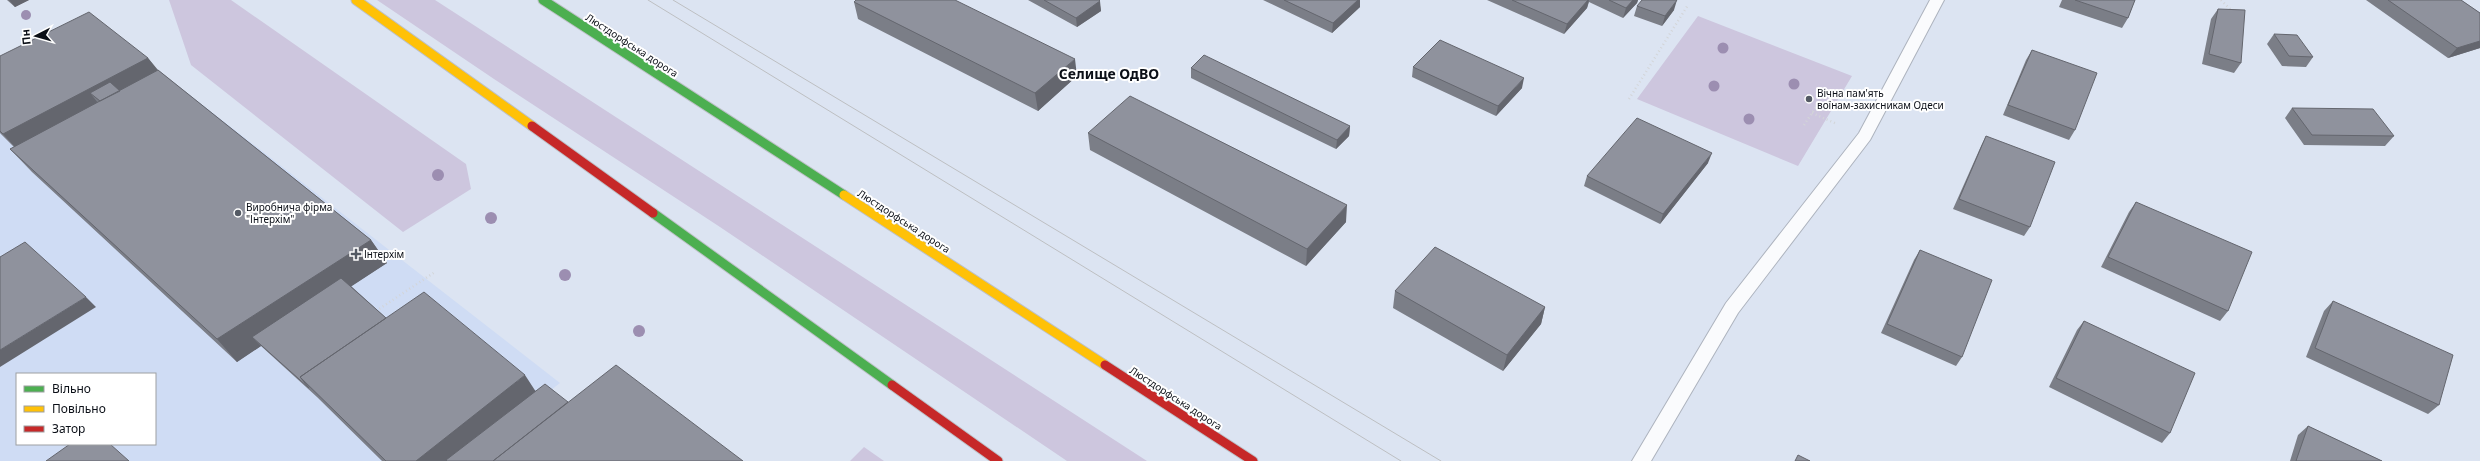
<svg xmlns="http://www.w3.org/2000/svg" width="2480" height="461" font-family="'Noto Sans',sans-serif">
<rect width="100%" height="100%" fill="#dce4f2"/>
<!-- built -->
<path fill="#cfdcf4" fill-rule="evenodd" d="M91,18L560,383L461,461H0V64ZM17,374H155V444H17Z"/>
<!-- green -->
<path fill="#cdc6de" d="M169,0H231L466,164L471,189L403,232L191,65Z
M377,0H435L1147,461H1067L720,227L494,79Z
M1698,16L1852,76L1798,166L1637,99Z
M864,447L884,461H850Z"/>
<g fill="none" stroke-linecap="round" stroke-linejoin="round">
<defs>
<path id="lane" d="M1930,0H1944L1870,140L1738,313L1651,461H1632L1726,303L1859,133Z"/>
<path id="fast" d="M543,0L844,195
M653,213L892,385"/>
<path id="slow" d="M356,0L532,126
M844,195L1105,365"/>
<path id="jam" d="M532,126L653,213
M1105,365L1253,461
M892,385L998,461"/>
</defs>
<!-- lane casing -->
<use href="#lane" stroke="#adb3be" stroke-width="2"/>
<!-- fast casing -->
<use href="#fast" stroke="#bdc1c7" stroke-width="11"/>
<!-- slow casing -->
<use href="#slow" stroke="#bdc1c7" stroke-width="11"/>
<!-- jam casing -->
<use href="#jam" stroke="#bdc1c7" stroke-width="11"/>
<!-- path -->
<path stroke="#d3d5d8" stroke-width="2.5" stroke-dasharray="1 3" stroke-linecap="butt" d="M2221,0L2231,10
M1629,99L1688,5
M1812,113L1837,124
M1804,125L1820,101
M376,311L435,272"/>
<!-- lane -->
<use href="#lane" fill="#fafbfd" fill-rule="evenodd"/>
<!-- fast -->
<use href="#fast" stroke="#4caf50" stroke-width="9"/>
<!-- slow -->
<use href="#slow" stroke="#ffc107" stroke-width="9"/>
<!-- jam -->
<use href="#jam" stroke="#c62828" stroke-width="9"/>
<!-- tram -->
<path stroke="#bdbfc2" stroke-width="1" d="M648,0L1401,461
M673,0L1441,461"/>
</g>
<!-- trees -->
<g fill="#9c8eb1">
<circle cx="26" cy="15" r="5"/>
<circle cx="1723" cy="48" r="5.5"/>
<circle cx="1794" cy="84" r="5.5"/>
<circle cx="1714" cy="86" r="5.5"/>
<circle cx="1749" cy="119" r="5.5"/>
<circle cx="438" cy="175" r="6"/>
<circle cx="491" cy="218" r="6"/>
<circle cx="565" cy="275" r="6"/>
<circle cx="639" cy="331" r="6"/>
</g>
<!-- wall -->
<path fill="#7b7e87" d="M7,0H29L15,7Z
M1028,0H1099L1101,11L1077,27Z
M1263,0H1360V7L1332,33Z
M1487,0H1638L1637,3L1623,18L1589,2L1587,8L1564,34Z
M2062,0H2135L2128,18L2122,28L2059,7Z
M2366,0H2461L2480,13V48L2448,58Z
M854,2L1077,76L1038,111L858,19Z
M1637,6L1674,10L1662,26L1634,16Z
M2218,9L2241,63L2234,73L2202,64L2211,19Z
M2274,34L2313,57L2306,67L2282,66L2267,44Z
M2032,50L2075,130L2069,140L2003,115L2026,60Z
M0,56L148,58L158,70L371,240L387,263L351,286L386,318L536,391L743,461H382L317,397L261,346L237,362L32,172L10,149L14,147L0,133Z
M1413,67L1522,88L1496,116L1412,77Z
M1191,68L1350,126L1349,136L1336,149L1191,78Z
M2292,108L2394,136L2385,146L2304,145L2285,118Z
M1088,133L1346,222L1306,266L1090,150Z
M1986,136L2030,227L2024,236L1953,209L1981,146Z
M1708,163L1660,224L1584,186L1587,176Z
M2136,202L2228,311L2220,321L2101,267L2129,212Z
M1920,250L1962,357L1956,366L1881,333L1914,260Z
M1395,291L1545,307L1541,324L1503,371L1393,308Z
M2333,301L2439,405L2428,414L2306,357L2324,311Z
M2084,321L2170,433L2162,443L2049,387L2077,330Z
M2308,426L2382,461H2290L2298,435Z"/>
<!-- shaded-wall -->
<path fill="#64666e" d="M9,0H29L15,7Z
M1358,0H1360V7L1332,33L1333,23Z
M1588,0H1589L1587,8L1564,34L1567,24Z
M1633,0H1638L1637,3L1623,18L1626,8Z
M1677,0L1674,10L1662,26L1665,16Z
M1100,1L1101,11L1077,27L1076,18Z
M2480,41V48L2448,58L2457,48Z
M148,58L167,82L102,103L90,93L107,114L25,158L3,134Z
M1075,59L1077,76L1038,111L1035,93Z
M1524,78L1522,88L1496,116L1498,106Z
M1350,126L1349,136L1336,149L1337,140Z
M1712,153L1708,163L1660,224L1663,214Z
M1347,205L1346,222L1306,266L1307,249Z
M371,240L387,263L262,345L252,337L261,346L237,362L217,339Z
M86,297L96,307L0,367V350Z
M1545,307L1541,324L1503,371L1507,355Z
M525,375L538,395L447,461H416Z"/>
<!-- building -->
<path fill="#8f929d" stroke="#64666e" d="M856,0H955L1075,59L1035,93L854,2Z
M1044,0H1099L1100,1L1076,18Z
M1284,0H1358L1333,23Z
M1512,0H1588L1567,24Z
M1609,0H1633L1626,8Z
M1642,0H1677L1665,16L1637,6Z
M2075,0H2135L2128,18Z
M2388,0H2461L2480,13V41L2457,48Z
M2218,9L2245,10L2241,63L2209,54Z
M89,12L148,58L3,134L0,131V56Z
M2274,34L2297,35L2313,57L2289,56Z
M1440,40L1524,78L1498,106L1413,67Z
M2032,50L2097,73L2075,130L2008,105Z
M1204,55L1350,126L1337,140L1191,68Z
M158,70L371,240L217,339L10,149Z
M110,82L120,91L100,101L90,93Z
M1130,96L1347,205L1307,249L1088,133Z
M2292,108L2373,109L2394,136L2312,135Z
M1637,118L1712,153L1663,214L1587,176Z
M1986,136L2055,162L2030,227L1959,199Z
M2136,202L2252,252L2228,311L2108,257Z
M25,242L86,297L0,350V257Z
M1435,247L1545,307L1507,355L1395,291Z
M1920,250L1992,280L1962,357L1887,324Z
M341,278L386,318L300,377L309,388L252,337Z
M424,292L525,375L416,461H386L300,377Z
M2333,301L2453,355L2439,405L2315,348Z
M2084,321L2195,373L2170,433L2056,378Z
M616,365L743,461H493Z
M545,384L568,402L493,461H447L446,460Z
M2308,426L2382,461H2296Z
M70,444H110L129,461H46Z
M1798,455L1810,461H1795Z"/>
<!-- markers -->
<g fill="#545a64" stroke="#fff" stroke-width="1.5">
<circle cx="1809" cy="99" r="4"/>
<circle cx="238" cy="213" r="4"/>
<path d="M354 248h4v4h4v4h-4v4h-4v-4h-4v-4h4z"/>
</g>
<g text-anchor="middle" stroke-width="4" stroke-linejoin="round" paint-order="stroke">
<!-- street labels -->
<g font-size="10" fill="#0b0f17" stroke="#fff">
<text transform="translate(632 45) rotate(33)" y="4">Люстдорфська дорога</text>
<text transform="translate(904 221) rotate(33)" y="4">Люстдорфська дорога</text>
<text transform="translate(1176 398) rotate(33)" y="4">Люстдорфська дорога</text>
</g>
<!-- poi labels -->
<g font-size="10" fill="#0b0f17" stroke="#fff" text-anchor="start">
<text x="1817" y="97">Вічна пам'ять<tspan x="1817" dy="12">воїнам-захисникам Одеси</tspan></text>
<text x="246" y="211">Виробнича фірма<tspan x="246" dy="12">"Інтерхім"</tspan></text>
<text x="364" y="258">Інтерхім</text>
</g>
<!-- district labels -->
<g font-size="14" font-weight="bold" fill="#0b0f17" stroke="#fff">
<text x="1109" y="79">Селище ОдВО</text>
</g>
</g>
<!-- legend -->
<rect x="16" y="373" width="140" height="72" fill="#ffffff" stroke="#9d9fa2"/>
<rect x="24" y="386" width="20" height="6" fill="#4caf50" stroke="#9d9fa2"/>
<text x="52" y="393" font-size="12" fill="#0b0f17">Вільно</text>
<rect x="24" y="406" width="20" height="6" fill="#ffc107" stroke="#9d9fa2"/>
<text x="52" y="413" font-size="12" fill="#0b0f17">Повільно</text>
<rect x="24" y="426" width="20" height="6" fill="#c62828" stroke="#9d9fa2"/>
<text x="52" y="433" font-size="12" fill="#0b0f17">Затор</text>
<!-- north arrow -->
<g transform="translate(36 36) rotate(264)" stroke="#ffffff" stroke-width="3" paint-order="stroke">
<path d="M0-3L7 15L0 10L-7 15Z" fill="#0b0f17"/>
<text y="-6" font-size="11" font-weight="bold" text-anchor="middle" fill="#0b0f17">Пн</text>
</g>
</svg>
